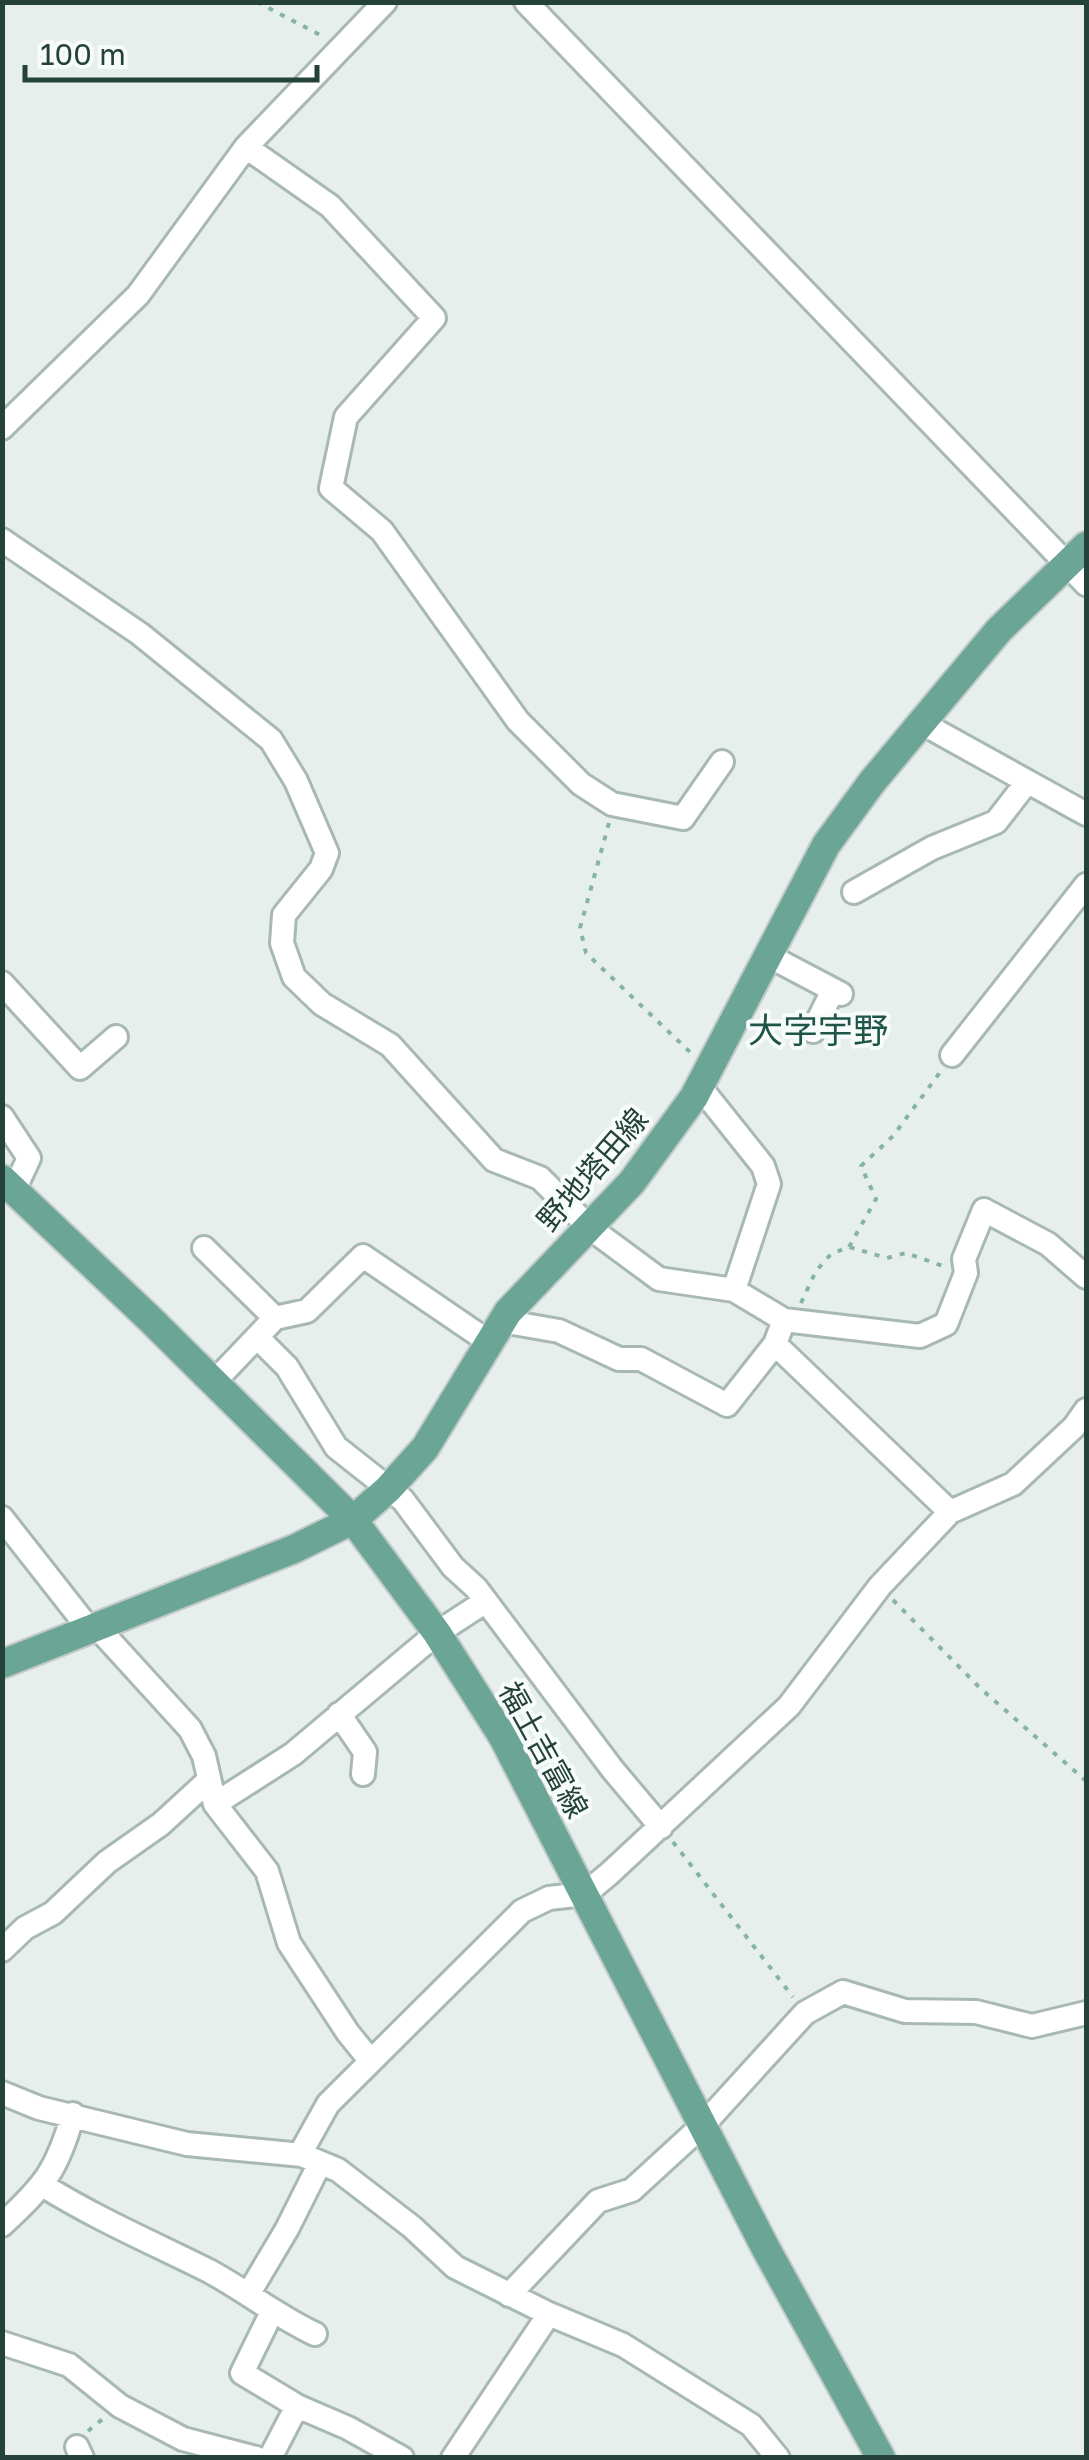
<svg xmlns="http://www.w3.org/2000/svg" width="1089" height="2460" font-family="'Golos Text','Noto Sans JP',sans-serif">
<rect width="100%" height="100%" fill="#e6efeb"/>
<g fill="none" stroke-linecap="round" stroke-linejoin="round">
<defs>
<path id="minor" d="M526,2L1086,584
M246,147L330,206L434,318L346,417L331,488L382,531L518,721L581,784L612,804L683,818L722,762
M2,428L138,295L246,147L385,2
M2,540L140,634L271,740L296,781L327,853L321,869L284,915L282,943L294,977L322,1004L390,1045L494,1160L540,1178L590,1228L659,1279L734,1290L784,1320L775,1344L950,1512
M920,722L1086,814
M854,892L932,848L996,822L1027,782
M767,955L841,994
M2,983L80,1068L116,1037
M813,1031L833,990
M952,1055L1086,885
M700,1087L763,1166L769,1184L734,1290
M2,1117L29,1158L14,1190
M204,1248L275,1318
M784,1320L920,1336L946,1324L966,1273L964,1259L984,1210L1048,1244L1086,1277
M502,1321L559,1331L619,1359H641L727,1405L775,1344
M257,1337L287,1367L336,1447L403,1500L453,1567L476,1588L613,1770L661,1827
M213,1383L275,1318L307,1311L363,1256L489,1342
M2,1518L90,1630
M97,1627L190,1729L204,1756L215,1804L267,1871L289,1943L348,2033L370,2060
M339,1714L365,1752L363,1774
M215,1804L293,1754L437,1633L486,1601
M2,1950L25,1928L53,1913L107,1862L161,1824L209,1780
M2,2093L39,2108L187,2144L302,2155L338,2170L412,2227L455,2267L549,2314L623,2345L751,2425L778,2458
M304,2147L328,2104L522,1911L549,1898L585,1894L610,1873L789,1706L880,1586L950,1512L1013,1484L1074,1427L1086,1410
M44,2186C97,2219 153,2243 209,2271C246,2291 277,2316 315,2334
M2,2225C44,2186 57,2171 73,2114
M249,2293L287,2229L320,2163
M509,2295L598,2201L632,2190L704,2124L805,2013L843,1992L905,2011L976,2012L1032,2026L1086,2013
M2,2343L69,2365L120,2406L183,2439L256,2458
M297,2406L348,2428L402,2458
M77,2447L82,2458
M270,2458L297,2406L242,2373L272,2312
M453,2458L549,2314"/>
<path id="major" d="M2,1179L150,1319L353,1520L437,1633L503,1737L765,2247L881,2458
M2,1664L294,1549L353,1520L388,1489L425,1448L508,1312L632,1182L694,1097L826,845L872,782L999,630L1086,546"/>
</defs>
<!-- minor casing -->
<use href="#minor" stroke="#a8b8b2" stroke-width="28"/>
<!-- major casing -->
<use href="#major" stroke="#c2cac8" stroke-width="32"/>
<!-- path -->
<path stroke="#86b3a5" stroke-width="4" stroke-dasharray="5 8" stroke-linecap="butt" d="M257,2L324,37
M609,823L580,928L586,953L692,1054
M849,1247L876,1199L861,1166L893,1136L941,1071
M801,1303L816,1271L831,1254L849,1247L887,1258L906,1253L943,1266
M893,1600L980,1688L1086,1781
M673,1842L793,1997
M88,2431L104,2418"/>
<!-- minor -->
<use href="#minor" stroke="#fff" stroke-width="22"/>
<!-- major -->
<use href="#major" stroke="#6aa596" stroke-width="28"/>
</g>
<g text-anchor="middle" stroke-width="8" stroke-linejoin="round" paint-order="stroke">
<!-- street labels -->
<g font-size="30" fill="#24423a" stroke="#f7fbf9">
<text transform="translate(593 1170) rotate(-49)" y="10">野地塔田線</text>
<text transform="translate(543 1750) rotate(61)" y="10">福土吉富線</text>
</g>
<!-- quarter labels -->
<g font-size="35" fill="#1f5548" stroke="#f7fbf9">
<text x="818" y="1043">大字宇野</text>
</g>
</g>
<!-- border -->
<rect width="1089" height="2460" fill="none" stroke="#24423a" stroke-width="10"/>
<!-- scale -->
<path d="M25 65v15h292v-15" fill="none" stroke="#24423a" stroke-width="5"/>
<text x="40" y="65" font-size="30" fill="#24423a" stroke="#f7fbf9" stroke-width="8" paint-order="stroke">100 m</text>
</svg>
